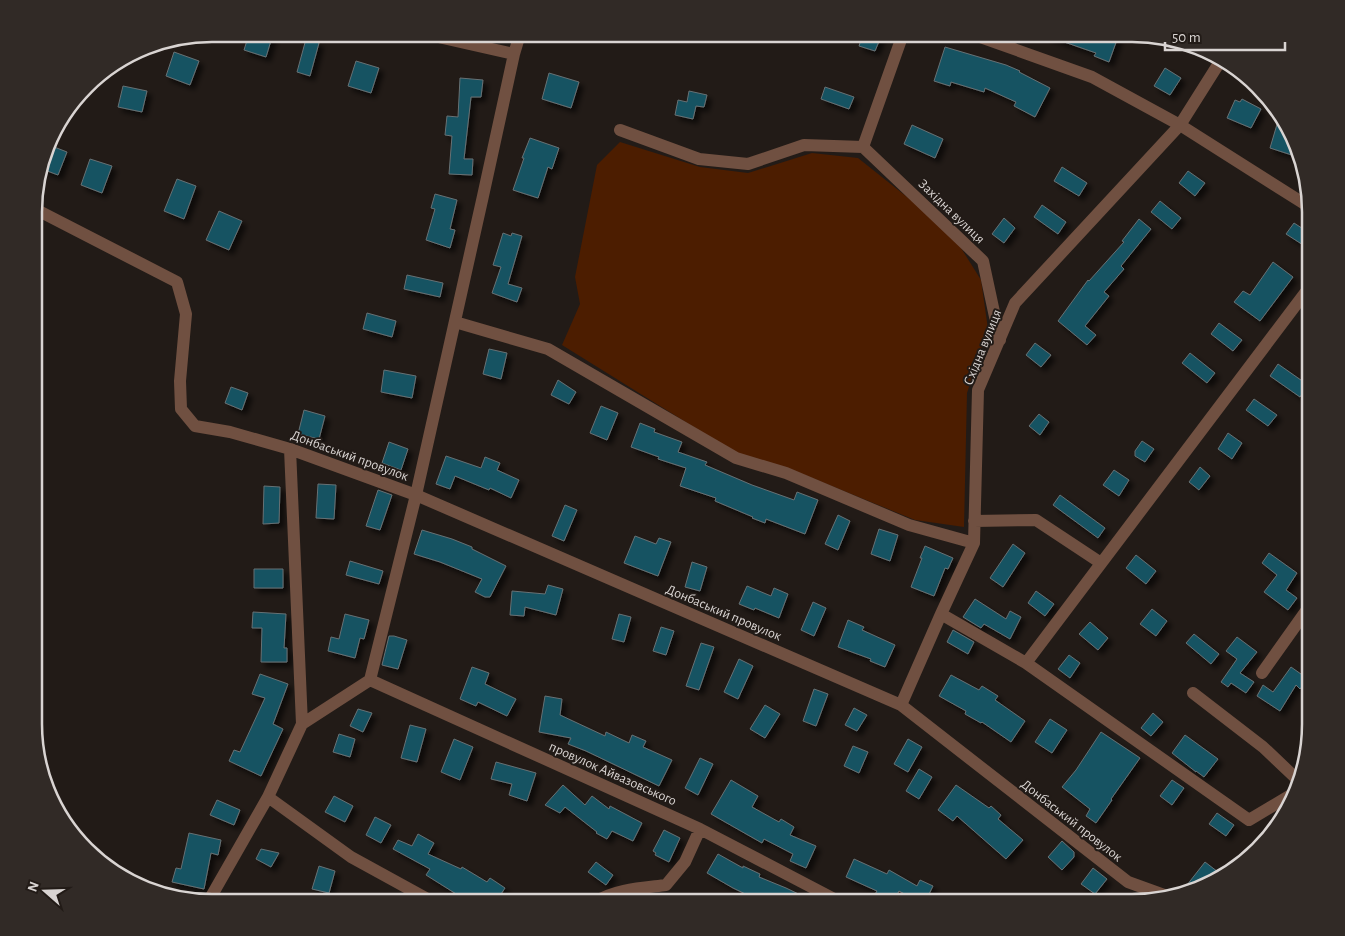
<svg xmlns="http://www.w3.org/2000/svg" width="1345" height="936" font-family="'Alegreya Sans',sans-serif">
<defs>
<filter id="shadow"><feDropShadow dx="4.5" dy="4.5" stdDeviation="2.5" flood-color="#0009"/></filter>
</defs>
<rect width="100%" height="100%" fill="#221b17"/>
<!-- green -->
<path fill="#4c1d00" d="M620,142L700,167L748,173L812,153L858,158L951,232L981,280L988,329L967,393L964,527L915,520L790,469L737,454L562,345L580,304L575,277L597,165Z"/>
<!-- building -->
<path fill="#145262" stroke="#677174" filter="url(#shadow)" d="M249,34H273L266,57L244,50Z
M863,34H882L875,51L859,46Z
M1047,34H1119L1109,62L1094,56L1096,53L1047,36Z
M306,39L319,43L310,76L297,72Z
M945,47L1006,65L1020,71L1019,72L1050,88L1035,117L1014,106L1016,102L985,88L984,92L951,82L950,86L934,81Z
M174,52L199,61L190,85L166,76Z
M356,61L379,68L371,93L348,86Z
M1165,68L1181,78L1170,95L1154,86Z
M549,73L579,82L571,108L542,99Z
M460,78L483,80L481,97H471L464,159H473L472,175L449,174L452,136L445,135L447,116L458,117Z
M123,86L147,91L142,112L118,107Z
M825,87L854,97L849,109L821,99Z
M689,91L707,95L704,107L696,106L693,119L675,115L678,100L687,102Z
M1242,99L1261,109L1251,128L1227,118L1235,100L1240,102Z
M1278,121L1287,124L1298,157L1270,148Z
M912,125L943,139L935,158L904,144Z
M530,138L559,148L552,169L548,167L538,198L513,190L524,158H522Z
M49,145L67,152L58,175L42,169Z
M90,159L112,166L102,193L81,185Z
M1062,167L1087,183L1079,196L1054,181Z
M1188,171L1205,183L1195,196L1179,183Z
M177,179L196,186L184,219L164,211Z
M435,194L457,200L450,229L455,230L450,248L426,240L435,209L431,208Z
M1160,201L1181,218L1172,229L1151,212Z
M1042,205L1066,222L1058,234L1034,217Z
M219,211L242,221L229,250L206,240Z
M1004,218L1015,228L1004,243L992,234Z
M1139,219L1151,229L1121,266L1124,269L1104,292L1109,296L1085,326L1096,335L1087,345L1058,321L1088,280L1089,281L1124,242L1122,241Z
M1294,223L1311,234V250L1286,234Z
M503,233L511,236L512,233L522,236L508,284L522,288L517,302L492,293L501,267L493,265Z
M1273,262L1293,277L1260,321L1234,302L1243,291L1250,295Z
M407,275L443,283L440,297L404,289Z
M367,313L396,321L392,337L363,329Z
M1219,323L1242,340L1233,351L1211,334Z
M1035,343L1051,355L1041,367L1026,355Z
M489,349L507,353L501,379L483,374Z
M1190,353L1215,373L1207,383L1182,363Z
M1278,364L1308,385L1300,397L1270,376Z
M384,370L416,376L412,398L381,392Z
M558,380L576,392L569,404L551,395Z
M231,387L248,393L242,410L225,403Z
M1254,399L1277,415L1268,426L1246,410Z
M601,406L618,413L607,440L590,433Z
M304,410L325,416L319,439L298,434Z
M1039,414L1049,422L1040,435L1029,426Z
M640,423L655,429L654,432L682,442L678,452L707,462L705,465L752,485L794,500L797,492L818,500L805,534L766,519L765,523L752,518L753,517L715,501L716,498L680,486L686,468L658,459L659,457L631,447Z
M1228,433L1242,443L1232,459L1218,449Z
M1142,441L1154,449L1145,462L1135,456V451Z
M389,442L408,449L401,470L382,463Z
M446,456L481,468L485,457L500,463L497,470L519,480L511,498L490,488L489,490L455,476L450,489L436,484Z
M1200,467L1210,476L1199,490L1189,482Z
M1114,470L1129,480L1119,496L1103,485Z
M318,484L336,485L334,519L316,518Z
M264,486L280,487L279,523L263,524Z
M378,490L392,495L380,530L366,526Z
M1060,495L1105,528L1098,538L1053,505Z
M565,505L577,510L564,541L552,536Z
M838,515L850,521L838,550L825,544Z
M879,529L898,535L890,561L871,554Z
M422,530L452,539L472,547V549L506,566L490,597H485L475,592L482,579L440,562L414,554Z
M635,536L656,544L659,538L671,542L658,576L624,563Z
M1013,544L1025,553L1003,587L990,578Z
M925,546L953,558L948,569L945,568L934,596L911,587L922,558H920Z
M1269,553L1297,573L1286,590L1297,598L1288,610L1264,592L1277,575L1262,563Z
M1136,555L1156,571L1146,584L1126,568Z
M350,561L383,571L379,584L346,575Z
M692,562L707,567L700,591L685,587Z
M254,569H283V588H254Z
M548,585L563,589L556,615L525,607L524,616L510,615L512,591L545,594Z
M747,586L771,596L774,588L788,594L779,618L755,608L754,610L739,604Z
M1036,591L1054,604L1045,616L1028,603Z
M975,599L1006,619L1010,611L1021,617L1010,639L984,624L981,628L963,617Z
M813,602L826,608L814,636L801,630Z
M1152,609L1167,621L1156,636L1140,624Z
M253,612L286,614L284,648H287V662H261L262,628H252Z
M345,614L369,620L364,639L360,638L355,658L328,651L331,637L339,639Z
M619,614L631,617L624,642L612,639Z
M848,620L864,627L862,630L895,645L885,667L870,661L871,659L838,647Z
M1090,622L1108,638L1098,650L1079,634Z
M661,627L674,631L666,655L653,651Z
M953,630L974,642L968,654L947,642Z
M1194,634L1219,654L1211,664L1186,643Z
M389,636H394L407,640L398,669L382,665Z
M1237,637L1257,652L1240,673L1254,682L1246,693L1231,683L1228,687L1221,682L1237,659L1226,651Z
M701,643L714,647L699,690L686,686Z
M1069,655L1080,663L1070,678L1058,669Z
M739,659L753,666L738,699L724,692Z
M472,667L489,673L485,684L516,699L507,716L478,702L476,706L460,699Z
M1291,667L1308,679L1300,689L1296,685L1280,711L1257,696L1263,685L1273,692Z
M260,674L288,684L273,724L283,729L261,776L229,761L234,750L240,752L265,698L252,694Z
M951,675L979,690L982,686L998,696L995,700L1025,721L1011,742L982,722L981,723L965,714L966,711L939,696Z
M814,689L828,694L816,726L803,721Z
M545,696L562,699L560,715L605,736L606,732L629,743L632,735L646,741L643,747L672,760L659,786L586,751L568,744L571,738L539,732Z
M765,705L780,714L765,738L750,729Z
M854,708L867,715L857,731L845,725Z
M358,709L372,713L363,732L350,726Z
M1153,713L1163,722L1151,736L1141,728Z
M1050,719L1067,730L1052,753L1035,742Z
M410,725L426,729L417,762L401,758Z
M1101,732L1140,758L1111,799L1112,800L1096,823L1086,816L1090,809L1062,787L1076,770Z
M339,734L355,739L350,757L333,752Z
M1185,735L1218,759L1204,777L1196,771V772L1172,753Z
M454,739L473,747L460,780L441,772Z
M908,739L922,747L908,772L894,764Z
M853,746L868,752L859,773L844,766Z
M700,758L713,764L698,795L685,788Z
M496,762L536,773L527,801L509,795L512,784L491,779Z
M919,769L932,777L919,799L906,791Z
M731,780L758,796L752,807L779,822L781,819L794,827L790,835L816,846L806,868L790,861L793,854L764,839L762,843L711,814Z
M1172,780L1184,788L1172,805L1160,796Z
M563,785L585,805L592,796L609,809L610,806L642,823L633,841L612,831L607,839L596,833L597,832L565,807L560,813L545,805Z
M956,785L989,808L991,806L1001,815L998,819L1023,840L1006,859L957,816L953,821L938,810Z
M334,796L353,806L345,822L325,812Z
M217,800L240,810L234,825L210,815Z
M1217,813L1234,825L1226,836L1209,824Z
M375,817L391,825L381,843L366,835Z
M664,830L680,838L669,862L655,855L656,853L653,851Z
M189,833L221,840L218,855L211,853L204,889L172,882L176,868L181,869Z
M418,834L434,843L428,854L461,869L462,867L487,882L490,878L505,888L501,894L514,902H469L426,875L430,869L393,849L398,840L412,846Z
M1062,841L1074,852V857L1062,870L1048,857Z
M261,849L279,853L271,867L256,859Z
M718,854L743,868V866L760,874L759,877L786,888L815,902H762L733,888L707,873Z
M854,859L887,874L889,870L917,886L920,880L933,886L925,902H920L899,891L893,902H880L873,898L877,891L846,877Z
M596,862L613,875L606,885L588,872Z
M1205,862L1218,872L1209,884L1183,890Z
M319,866L335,871L329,893L312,889Z
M1093,868L1107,879L1095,894L1081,884Z"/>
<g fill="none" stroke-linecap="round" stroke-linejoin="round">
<!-- street -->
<path stroke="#705041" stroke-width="12" d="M425,34L514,54
M972,34L1092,77L1180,125L1311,208
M620,130L699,159L748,164L804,145L863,147L983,261L1000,340
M863,147L903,34
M35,209L177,282L186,314L180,381L181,409L195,426L230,432L290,449L416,495L901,705L1128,882L1164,895
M455,322L548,349L736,458L786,473L909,525L974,543
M290,449L302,724
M974,521L1036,520L1101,563
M941,614L1026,663L1249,820L1296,792
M1026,663L1311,285
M1262,673L1311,604
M370,680L700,829L840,902
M1193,693L1263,747L1301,783
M901,705L941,614L974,543L978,390L1015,303L1180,125L1221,60
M268,797L351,857L433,902
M208,902L268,797L302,724L370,680L416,495L483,196L514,54L520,34
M595,902C616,889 642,888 666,885L685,862L700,829"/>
</g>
<g text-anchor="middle" stroke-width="4" stroke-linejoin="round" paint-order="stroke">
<!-- street labels -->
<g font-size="14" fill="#d9d4d2" stroke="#221b17">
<text transform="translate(952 211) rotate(44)" y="5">Західна вулиця</text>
<text transform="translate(982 347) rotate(-68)" y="5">Східна вулиця</text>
<text transform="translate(350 455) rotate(20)" y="5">Донбаський провулок</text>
<text transform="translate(724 612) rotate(23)" y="5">Донбаський провулок</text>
<text transform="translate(613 773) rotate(24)" y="5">провулок Айвазовського</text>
<text transform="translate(1072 820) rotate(38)" y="5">Донбаський провулок</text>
</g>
</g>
<!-- crop -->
<path d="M0 0H1345V936H0ZM212 42H1132A170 170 0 0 1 1302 212V724A170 170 0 0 1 1132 894H212A170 170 0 0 1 42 724V212A170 170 0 0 1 212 42Z" fill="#312a26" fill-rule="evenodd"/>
<path fill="none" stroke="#d9d4d2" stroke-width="2.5" d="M212 42H1132A170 170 0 0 1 1302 212V724A170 170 0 0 1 1132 894H212A170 170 0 0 1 42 724V212A170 170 0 0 1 212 42Z"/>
<!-- north arrow -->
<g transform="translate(45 891) rotate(290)" stroke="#221b17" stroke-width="4" paint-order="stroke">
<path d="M0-4L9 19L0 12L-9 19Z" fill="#d9d4d2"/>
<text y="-8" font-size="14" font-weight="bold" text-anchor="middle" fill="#d9d4d2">N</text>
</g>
<!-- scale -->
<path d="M1165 42v8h120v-8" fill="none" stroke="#d9d4d2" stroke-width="2.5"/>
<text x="1172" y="42" font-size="15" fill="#d9d4d2" stroke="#221b17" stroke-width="4" paint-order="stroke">50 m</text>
</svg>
